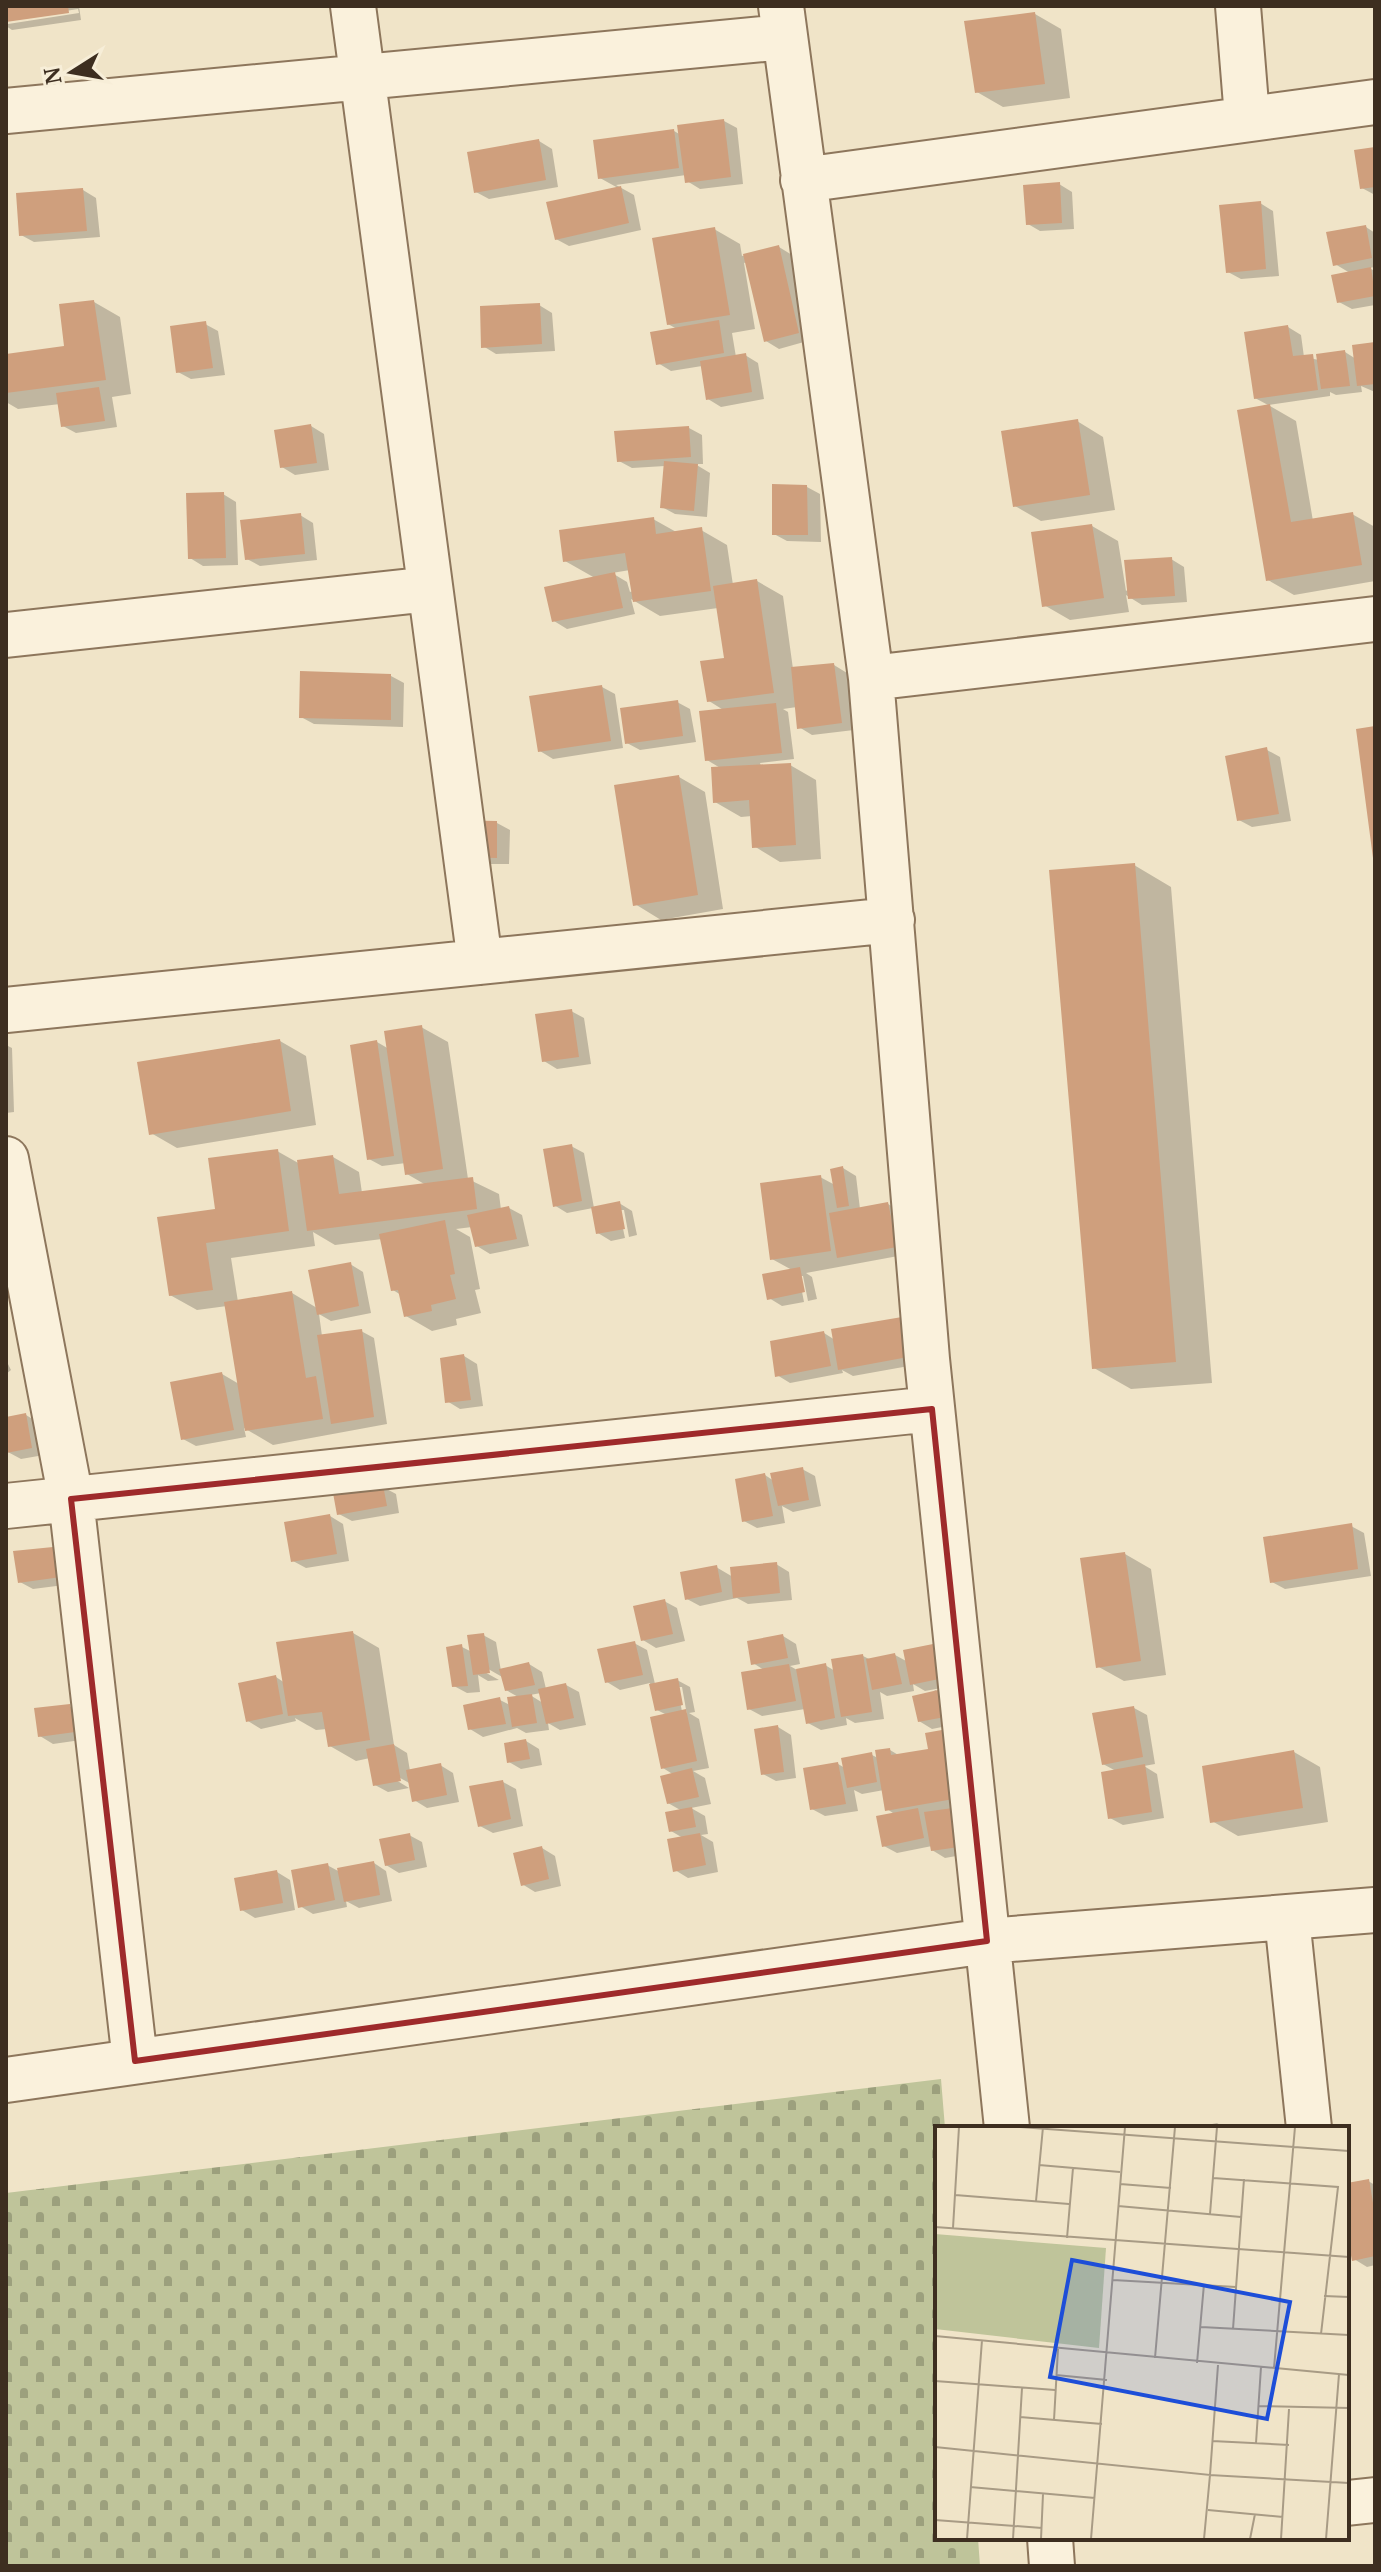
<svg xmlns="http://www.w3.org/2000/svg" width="1381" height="2572" font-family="'PT Serif',serif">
<defs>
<pattern id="cemetery-stones" width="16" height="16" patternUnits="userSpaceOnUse" patternTransform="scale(2)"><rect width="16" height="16" fill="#bfc49a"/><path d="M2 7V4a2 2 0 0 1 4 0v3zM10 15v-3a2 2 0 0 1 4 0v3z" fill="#9ca07d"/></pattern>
</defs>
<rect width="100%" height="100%" fill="#f0e4c8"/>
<!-- cemetery -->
<path fill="url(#cemetery-stones)" d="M941,2079L945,2128H937V2538H978L980,2566H6V2193Z"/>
<!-- shadow -->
<path fill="#0003" fill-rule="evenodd" d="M6,6H79L81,20L12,30L6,26ZM78,9L79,13L8,24V20Z
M1035,14L1061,29L1070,98L1003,107L977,92Z
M724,121L737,128L743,184L700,189L687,181L686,175L616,185L634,195L641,230L569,246L556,239L618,188L600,178L674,131L681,135Z
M539,141L552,149L558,187L489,199L476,192Z
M1375,149V195L1362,188Z
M1059,184L1072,192L1074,229L1040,231L1028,224Z
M83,190L96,198L100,237L34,242L21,235Z
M1260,203L1273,211L1279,276L1241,279L1228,272Z
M1366,227L1375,233V267L1369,268L1375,271V305L1352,309L1339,302L1350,273L1335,264Z
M714,229L740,244L742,256L779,247L792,255L811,340L779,349L766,341L747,262L744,263L755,329L732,333L736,357L745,355L758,363L764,399L721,407L708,399L702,366L671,371L658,363L677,329L668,324Z
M94,302L120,317L131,394L112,397L117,427L76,433L63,426L60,404L18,409L6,402V356L66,348Z
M539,305L552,313L555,351L496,354L483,346Z
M205,324L218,331L225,375L191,379L178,372Z
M1288,327L1301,335L1304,357L1319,360L1345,352L1356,359L1375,344V392L1361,386L1362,392L1336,395L1330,392V396L1268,405L1255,398Z
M1270,406L1296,421L1313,521L1352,514L1375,527V581L1294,595L1268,580Z
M1077,421L1103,437L1115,510L1041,521L1015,506Z
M311,426L324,434L329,470L295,475L282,467Z
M689,428L702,435L703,464H695L710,473L707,517L675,514L662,507L665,466L632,468L619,461Z
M807,487L820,494L821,542L787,541L774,534Z
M223,494L236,502L238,565L203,566L190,558Z
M300,515L313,523L317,560L260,566L247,559Z
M653,519L678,533L701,530L727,545L733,585L757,581L783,596L793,669L834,665L847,673L854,730L812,735L799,727L797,707L783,709L788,712L794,759L760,763L761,766L790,765L816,780L821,859L780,862L754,846L752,816L741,817L715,802L722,769L707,760L725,711L709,701L726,660L718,608L660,616L631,599L635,614L567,629L554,621L595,578L565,561ZM630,570L633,591L630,592L627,582L612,573Z
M1092,526L1118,541L1126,591L1171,559L1184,567L1187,602L1142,605L1126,595L1129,612L1070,620L1044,605Z
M391,676L404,683L403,727L314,724L301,717Z
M602,687L615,694L623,748L553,759L540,751Z
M677,702L690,709L696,742L640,750L627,743Z
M1267,750L1280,757L1291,821L1252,827L1239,820Z
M679,777L705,792L723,909L661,920L635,904Z
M497,823L510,830L509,864H460Z
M1134,865L1171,887L1212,1383L1131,1389L1094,1368Z
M571,1011L584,1018L591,1064L557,1069L544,1061Z
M421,1027L448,1042L468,1179L499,1194L501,1210L509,1208L522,1215L529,1246L490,1254L477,1246L472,1227L456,1229L470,1237L480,1289L475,1290L481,1313L456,1319L457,1325L432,1331L406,1316L401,1295L393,1290L382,1239L335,1245L313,1232L315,1246L231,1258L238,1302L292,1293L317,1308L350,1264L363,1272L371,1313L331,1321L319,1314L322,1336L361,1331L374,1338L387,1424L273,1445L244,1428L246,1437L196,1446L183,1439L222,1374L239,1384L227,1306L197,1310L170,1295L217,1210L277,1151L300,1164L333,1157L359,1172L362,1193L426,1185L407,1174L406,1163L382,1166L369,1159L377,1042L389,1049Z
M280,1041L306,1056L316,1125L177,1148L151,1133Z
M6,1045L12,1048L14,1112L6,1113Z
M571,1146L584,1153L594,1208L619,1203L632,1211L637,1235L629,1237L624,1210H619L625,1238L611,1241L598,1233L593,1208L567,1213L554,1205Z
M843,1168L856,1176L860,1209L888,1204L901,1212L909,1254L806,1273L812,1277L817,1299L808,1301L803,1276H799L804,1302L782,1306L769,1298L792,1270L772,1259L820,1177L835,1185Z
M901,1319L920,1364L853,1376L842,1370L843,1373L790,1383L777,1375L824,1333L835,1340Z
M464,1356L477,1364L483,1406L460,1409L447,1401Z
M6,1360L11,1370L6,1374Z
M26,1415L39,1423L44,1455L21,1459L6,1451V1419Z
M802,1469L815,1476L821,1506L793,1512L782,1506L785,1523L757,1528L744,1521L765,1475L774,1481Z
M383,1487L396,1494L399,1513L352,1521L339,1514Z
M330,1516L343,1524L349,1561L306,1568L293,1561Z
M1351,1526L1364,1533L1371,1576L1285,1589L1272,1582Z
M53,1549L66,1556L72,1584L33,1589L20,1582Z
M1125,1554L1151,1569L1166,1675L1124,1681L1097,1666Z
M776,1564L789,1572L792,1600L748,1604L737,1598L700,1606L687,1599L716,1567L733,1577Z
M664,1601L677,1608L685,1641L656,1648L643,1640Z
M353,1633L379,1648L394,1745L407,1753L410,1771L440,1765L453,1773L459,1802L427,1808L414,1800L411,1784L393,1774L391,1777L409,1788L388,1792L375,1785L370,1758L356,1761L330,1746L327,1729L316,1730L295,1718L296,1721L261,1729L248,1721L276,1677L285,1683Z
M483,1635L496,1642L501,1671L529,1664L542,1672L546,1689L566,1685L579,1692L586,1725L560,1730L548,1723L549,1730L526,1733L517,1728L483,1737L470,1729L500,1700L510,1705L520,1698L506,1690L504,1678L483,1666L481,1670L499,1680L488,1681L478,1675L480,1692L467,1693L454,1686L462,1647L472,1652ZM541,1693L543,1703L530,1695Z
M783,1636L796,1644L800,1664L790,1666L797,1670L825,1665L835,1671L863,1656L871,1660L895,1655L908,1662L932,1646L945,1654L952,1686L925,1691L913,1684L914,1691L887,1696L880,1692L884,1719L855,1723L846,1718L847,1725L821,1730L808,1723L805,1709L762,1716L749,1709L764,1670L753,1663Z
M634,1643L647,1650L655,1684L677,1680L690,1687L695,1712L689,1713L699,1719L709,1768L693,1771L705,1778L711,1804L691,1808L705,1816L708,1834L701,1835L713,1842L718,1872L688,1878L675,1870L683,1838L671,1831L682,1811L668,1803L674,1775L663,1768L667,1715L657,1710L650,1683L620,1690L607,1682ZM677,1687H682L687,1715L683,1716Z
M935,1690L951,1699L957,1724L932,1729L919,1721Z
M69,1706L83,1713L88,1739L53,1744L40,1736Z
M1134,1708L1147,1715L1155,1764L1144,1766L1157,1774L1164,1818L1123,1825L1110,1818L1116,1771L1103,1764Z
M778,1727L791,1735L796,1778L776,1781L763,1774Z
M526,1741L539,1749L542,1765L521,1769L509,1762Z
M890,1750L900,1756L930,1751L979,1852L945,1858L932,1850V1846L897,1853L884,1846L896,1815L887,1809L884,1790L862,1794L854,1790L858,1811L825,1816L812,1809L838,1764L845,1768L872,1755L878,1758Z
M1294,1752L1320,1767L1328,1822L1238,1836L1212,1821Z
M503,1782L516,1789L523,1826L493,1833L480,1826Z
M409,1835L422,1842L427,1867L399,1873L386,1865Z
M542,1848L555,1856L561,1886L535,1892L522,1884Z
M374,1863L386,1871L392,1901L359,1908L346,1901L347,1907L313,1914L300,1906L327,1865L340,1872Z
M277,1872L290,1880L295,1910L255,1918L242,1910Z
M1217,2123L1225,2128H1192Z
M1368,2181L1375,2185V2265L1367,2267L1354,2259L1347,2222V2185Z"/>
<!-- building -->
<path fill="#cf9f7d" d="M6,6H68L69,13L6,22Z
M1035,12L1045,84L975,93L964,21Z
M724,119L731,177L685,183L677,125Z
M674,129L679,168L598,179L593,140Z
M539,139L546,180L474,193L467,152Z
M1375,147V187L1360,189L1354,150Z
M1060,182L1062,223L1026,225L1023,185Z
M621,186L629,223L555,240L546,202Z
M83,188L87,231L19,236L16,193Z
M1261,201L1266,269L1226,273L1219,205Z
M1366,225L1372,258L1333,266L1326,232Z
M715,227L730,315L667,325L652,238Z
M779,245L799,333L764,342L743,254Z
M1371,267L1375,296L1337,303L1331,275Z
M94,300L106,380L6,393V354L64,346L59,304Z
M540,303L542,344L481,348L480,306Z
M719,320L724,353L656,365L650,332Z
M206,321L213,368L176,373L170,326Z
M1288,325L1293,356L1313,354L1318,390L1254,399L1244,332Z
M1375,342V384L1357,386L1352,345Z
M1345,350L1350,386L1321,389L1316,354Z
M746,353L752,392L706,400L700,361Z
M99,387L105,421L61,427L56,393Z
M1270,404L1291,522L1353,512L1362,565L1266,581L1237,410Z
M1078,419L1090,495L1013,507L1001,431Z
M311,424L317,463L280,468L274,430Z
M689,426L691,457L617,462L614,431Z
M664,461L698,464L694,511L660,508Z
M772,484L807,485L808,535H772Z
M224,492L226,558L188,559L186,493Z
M301,513L305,554L245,560L240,520Z
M654,517L656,534L702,527L711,591L633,602L625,553L563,562L559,530Z
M1092,524L1104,598L1042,607L1031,532Z
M1172,557L1175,596L1128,599L1124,560Z
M615,572L623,608L552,622L544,587Z
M757,579L774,693L707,702L700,661L724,658L713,586Z
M834,663L842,723L797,729L791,667Z
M300,671L391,674V720L299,718Z
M602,685L611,741L538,752L529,696Z
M678,700L683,736L625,744L620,708Z
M776,703L782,753L705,761L699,711Z
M1375,726V858H1373L1356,729Z
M1267,747L1279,814L1237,821L1225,756Z
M791,763L796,845L752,848L749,800L713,803L711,767Z
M679,775L698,895L633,906L614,785Z
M445,820L497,821V858L445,857Z
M1135,863L1176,1362L1092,1369L1049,870Z
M572,1009L579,1057L542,1062L535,1014Z
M422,1025L443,1169L405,1175L384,1031Z
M280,1039L291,1111L149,1135L137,1062Z
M377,1040L394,1156L367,1160L350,1045Z
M572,1144L582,1201L553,1207L543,1149Z
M278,1149L289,1231L206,1243L213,1290L169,1296L157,1217L215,1209L208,1158Z
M333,1155L339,1194L473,1177L477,1209L307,1231L297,1160Z
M843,1166L849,1206L837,1208L830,1169Z
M821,1175L831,1251L770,1260L760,1183Z
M620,1201L625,1229L596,1234L591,1207Z
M888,1202L897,1247L837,1258L829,1213Z
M509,1206L517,1239L475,1247L467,1215Z
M445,1220L455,1274L450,1275L456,1299L431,1305L432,1311L404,1317L398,1290L391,1291L379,1234Z
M351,1262L359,1306L317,1315L308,1270Z
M800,1267L805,1292L767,1300L762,1274Z
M292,1291L306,1378L316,1376L323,1419L245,1431L224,1302Z
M902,1317L908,1357L838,1370L831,1329Z
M362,1329L374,1417L331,1424L317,1335Z
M824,1331L831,1366L775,1377L770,1341Z
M464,1354L471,1400L445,1403L440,1358Z
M222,1372L234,1430L181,1440L170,1382Z
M26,1413L32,1448L6,1453V1417Z
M803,1467L809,1500L778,1506L770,1473Z
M765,1473L773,1516L742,1522L735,1479Z
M383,1485L387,1506L337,1515L333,1493Z
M330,1514L337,1554L291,1562L284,1522Z
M1352,1523L1358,1569L1270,1583L1263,1537Z
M53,1547L61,1577L18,1583L13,1551Z
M1125,1552L1141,1661L1096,1668L1080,1558Z
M777,1562L780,1593L733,1598L730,1567Z
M717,1565L722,1592L685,1600L680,1572Z
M665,1599L673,1634L641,1641L633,1606Z
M353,1631L370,1740L328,1747L322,1712L288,1716L276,1642Z
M484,1633L490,1673L473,1675L467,1635Z
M783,1634L788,1658L751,1665L747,1641Z
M635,1641L643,1675L605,1683L597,1649Z
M462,1644L468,1686L452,1687L446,1647Z
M933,1644L939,1679L910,1685L903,1650Z
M895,1653L902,1684L872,1690L866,1659Z
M863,1654L872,1712L841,1717L831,1659Z
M529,1662L535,1685L505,1691L499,1669Z
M826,1663L835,1718L806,1724L796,1669Z
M789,1664L796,1701L747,1710L741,1672Z
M276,1675L283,1714L246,1722L238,1683Z
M678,1678L683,1705L655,1711L649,1684Z
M566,1683L574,1718L546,1724L538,1689Z
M938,1690L945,1717L918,1722L912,1696Z
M532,1694L537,1723L512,1727L507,1697Z
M500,1697L506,1724L468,1730L463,1705Z
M70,1704L75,1732L38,1737L34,1708Z
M1134,1706L1143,1757L1102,1765L1092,1713Z
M686,1709L697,1761L661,1769L650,1717Z
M778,1725L784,1772L761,1775L754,1729Z
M953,1728L965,1797L885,1811L875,1750L890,1748L891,1755L928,1749L925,1733Z
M526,1739L530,1759L507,1763L504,1743Z
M394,1744L401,1781L373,1786L366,1749Z
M1294,1750L1303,1808L1210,1823L1202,1766Z
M872,1752L877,1782L847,1788L841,1758Z
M838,1762L846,1804L810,1810L803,1768Z
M441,1763L447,1795L412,1802L406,1770Z
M1145,1764L1152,1812L1108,1819L1101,1772Z
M692,1768L699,1797L667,1804L660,1776Z
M503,1780L511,1819L478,1827L469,1786Z
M692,1807L696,1827L669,1832L665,1812Z
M960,1807L966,1846L931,1851L924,1812Z
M918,1808L924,1838L882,1847L876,1816Z
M410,1833L415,1860L385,1866L379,1839Z
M700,1833L706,1865L673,1872L667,1839Z
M542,1846L549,1879L521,1886L513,1853Z
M374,1861L380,1895L344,1902L337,1868Z
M328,1863L335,1900L298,1908L291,1870Z
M277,1870L283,1903L240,1911L234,1878Z
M1369,2179L1375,2215V2256L1352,2261L1347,2233V2183Z"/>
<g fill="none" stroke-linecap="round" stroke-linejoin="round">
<defs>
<path id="minor" d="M353,6L480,962
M781,6L871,678L927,1359L1007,2128
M1238,6L1247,117
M6,111L784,37
M803,180L1375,102
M6,635L430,589
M871,678L1375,619
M6,1010L892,920
M6,1159L71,1499L135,2061
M6,1506L932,1409
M1287,1918L1309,2128
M6,2080L987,1941L1375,1910
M1347,2503L1375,2500
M1050,2538L1052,2566"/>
</defs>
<!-- minor casing -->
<use href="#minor" stroke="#8d765c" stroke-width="48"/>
<!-- minor -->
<use href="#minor" stroke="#faf1dc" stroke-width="44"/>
</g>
<!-- marked area -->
<path fill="none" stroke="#9e2a2b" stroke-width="6" stroke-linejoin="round" d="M932,1409L987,1941L135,2061L71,1499Z"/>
<!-- overview -->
<g transform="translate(935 2126)">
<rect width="414" height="414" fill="#f0e4c8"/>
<path d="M0,108L171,122L164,222L0,203Z" fill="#bfc49a"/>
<path fill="none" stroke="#a89b85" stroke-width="2" d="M85,1L414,25M104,39L185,46M278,52L403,61L386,208M185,58L236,62M20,69L134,78M101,75L108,1M183,80L306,91M275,88L282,1M0,101L414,131M18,102L24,1M132,112L138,42M178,154L301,161M389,170L414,171M266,201L414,209M298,203L309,53M0,210L414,249M220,232L240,1M262,237L269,158M339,242L360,1M121,249L172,254M0,255L120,264M324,280L414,282M85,291L167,298M119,294L123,223M277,315L354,319M321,317L326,241M0,321L275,349L283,239M35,361L160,372M273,384L348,391M0,394L107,402M32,413L47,214M78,413L87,262M106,413L108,368M156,413L190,1M269,413L275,349L414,357M315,413L320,388M346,413L354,283M391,413L404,248"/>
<path fill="#1d4ed8" fill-opacity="0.15" stroke="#1d4ed8" stroke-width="4" d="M137,134L355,176L332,293L115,251Z"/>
<rect width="414" height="414" fill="none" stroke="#3d2e20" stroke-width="4"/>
</g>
<!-- border -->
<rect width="1381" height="2572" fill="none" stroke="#3d2e20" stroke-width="16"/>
<!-- north arrow -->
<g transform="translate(72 72) rotate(259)" stroke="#f7eed8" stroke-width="6" paint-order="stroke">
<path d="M0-6L14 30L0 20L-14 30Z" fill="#3d2e20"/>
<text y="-12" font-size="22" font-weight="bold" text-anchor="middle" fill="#3d2e20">N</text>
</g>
</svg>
